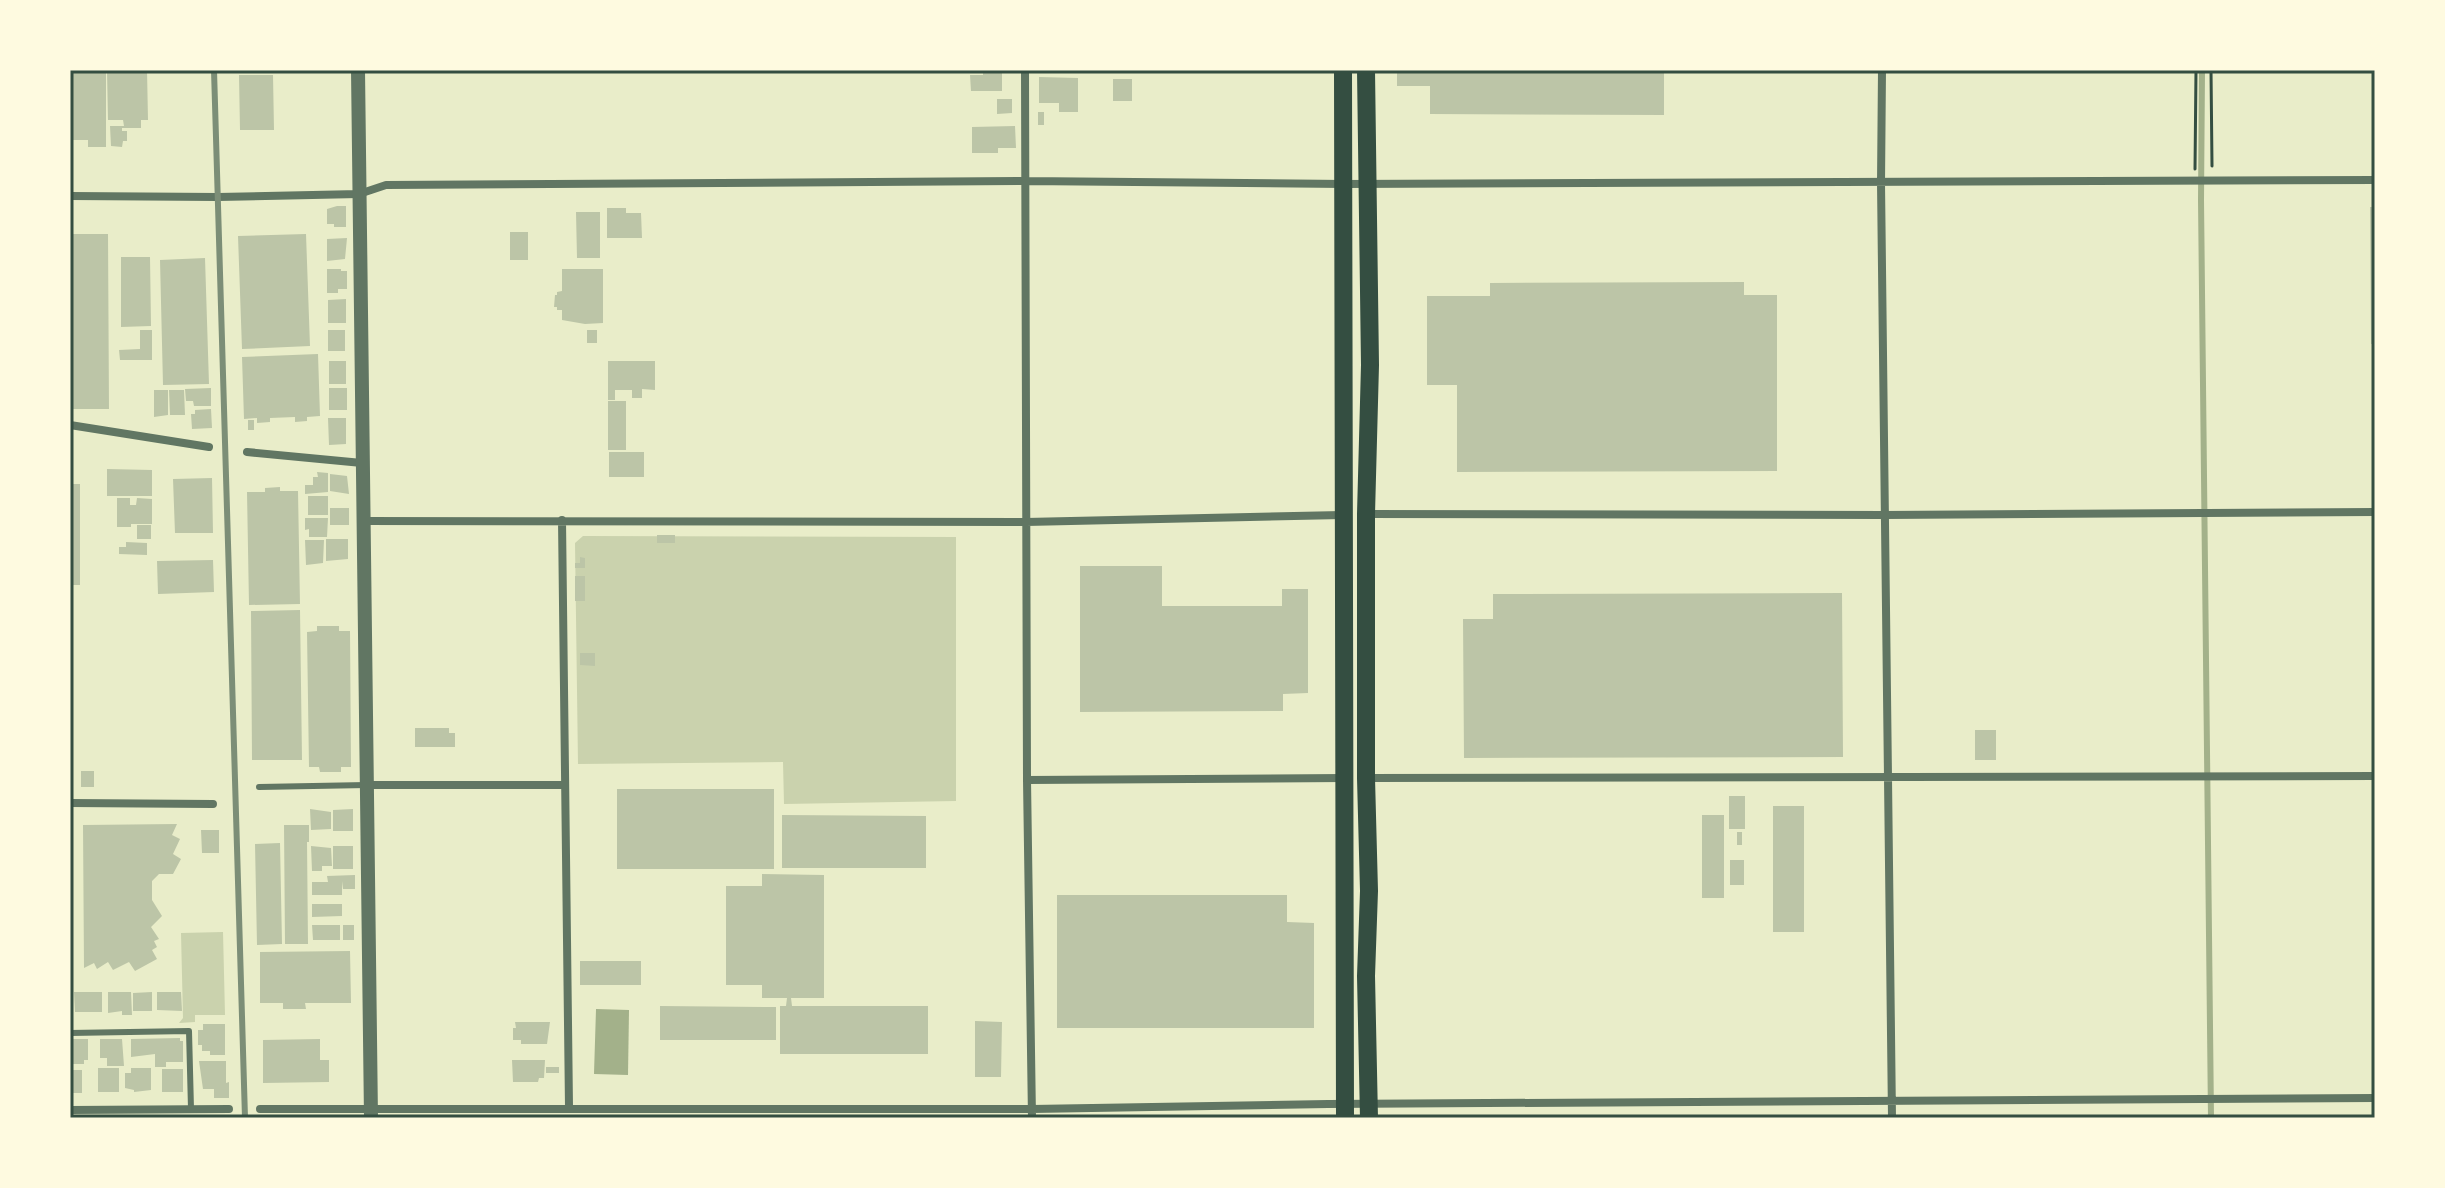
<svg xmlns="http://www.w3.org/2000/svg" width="2445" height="1188" font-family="Rubik,sans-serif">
<rect width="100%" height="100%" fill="#e9edc9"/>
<!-- green -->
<path fill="#cad2ad" d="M583,536L956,537V801L784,804L783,762L578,764L575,543Z
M223,932L225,1015H195V1022L179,1023L183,1018L181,933Z"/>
<!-- water -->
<path fill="#a3b18a" d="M596,1009L629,1010L628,1075L594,1074Z"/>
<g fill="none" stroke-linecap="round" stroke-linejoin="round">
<!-- stream -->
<path stroke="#a3b18a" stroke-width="6" d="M2202,70L2201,200L2211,1118"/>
</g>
<!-- building -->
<path fill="#bcc5a7" d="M70,70L106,72V147H88V140H70Z
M107,70H147L148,120H141V128H122V131H127V141H123L122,147L111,146L110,126H124L123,120H108Z
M983,70H1002V91H971L970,75H983Z
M1397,70H1664V115L1430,114V86H1397Z
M239,75H273L274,130H240Z
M1039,77L1078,78V112H1059V103H1039Z
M1113,79H1132V101H1113Z
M997,99H1012V113L997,114Z
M1038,112H1044V125H1038Z
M1015,126L1016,148H998V153H972V127Z
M337,206H346V227H334V224H327V209Z
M2370,207H2375V344H2371Z
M607,208H626V213H641L642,238H607Z
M576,212H600V258H577Z
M510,232H528V260H510Z
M70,234H108L109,409H70Z
M306,234L310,346L242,349L238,236Z
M347,238L345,259L327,261V239Z
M121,257H150L151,326L121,327Z
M205,258L209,384L163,385L160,260Z
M327,269H341V271H347V289H338V293H327Z
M562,269H603V323L585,324L562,320V310H557V307H554L555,295H557V292L562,291Z
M1744,282V295H1777V471L1457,472V385H1427V296H1490V283Z
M346,299V323H328V300Z
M140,330H152V360H120L119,350L140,349Z
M328,330H345V351H328Z
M587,330H597V343H587Z
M318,354L320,416L307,417V421L295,422V417L270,418V422L257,423V418L244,419L242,357Z
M329,361H346V384H329Z
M608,361H655V390L642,389V398H632V390H615V400H608Z
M211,388V406H194L193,401H186L185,389Z
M329,388H347V410H329Z
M154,390H168V415L154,417Z
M169,390H184L185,415H170Z
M608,401H626V450H608Z
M211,409L212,428L192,429L191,414H195V410Z
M328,418H346V444L329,445Z
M248,420H254V430H248Z
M609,452H644V477H609Z
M107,469L152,470V496H107Z
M317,472L328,473V492L305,494V485H313V477H318Z
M330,474L347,476L349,494L330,491Z
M212,478L213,533H175L173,479Z
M70,484H80V585H70Z
M280,487V491H298L300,604L249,605L247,492H265V488Z
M308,496H328V515H308Z
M117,498H130V505H136L137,498L152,499V524H131V527H117Z
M330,508H349V525H330Z
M305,518H328L327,537H309V529L305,530Z
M137,525H151V539H137Z
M657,535H675V543H657Z
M326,539H348V559L326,561Z
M305,540H324L323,563L306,565Z
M126,542L147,543V555L119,554V547H126Z
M580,557L585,558V568H575V563H580Z
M213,560L214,592L158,594L157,561Z
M1080,566H1162V606H1282V589H1308V693L1283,694V711L1080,712Z
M575,576H585V601H575Z
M1842,593L1843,757L1464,758L1463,619H1493V594Z
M300,610L302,760H252L251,611Z
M317,626H339V631H350L351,767H341V772H320L319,767H309L307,632L317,631Z
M580,653H595V666L580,665Z
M415,728H449V733H455V747H415Z
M1975,730H1996V760H1975Z
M81,771H94V787H81Z
M617,789H774V869H617Z
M1729,796H1745V829H1729Z
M1773,806H1804V932H1773Z
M310,809L331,812V829L311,830Z
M353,809V831H333V810Z
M782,815L926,816V868H782Z
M1702,815H1724V898H1702Z
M177,824L172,835L180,839L173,854L181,859L173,874H159L152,881V900L162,916L151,927L159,939L154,941L157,947L152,950L157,959L135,971L129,962L113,970L108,962L97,969L94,963L84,968L83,825Z
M284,825H309V842H307L308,944H285Z
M201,830H219V853H202Z
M1737,832H1742V845H1737Z
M280,843L282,944L257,945L255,844Z
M311,846L331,848L332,866H322V871H312Z
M333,846H353V869H333Z
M1730,860H1744V885H1730Z
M762,874L824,875V998H791L792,1006H928V1054H780V1006H786L787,998H762V985H726V886H762Z
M355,875V889H343L342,881V895H312V882H328L327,876Z
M1057,895H1287V922L1314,923V1028H1057Z
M312,904H342V916L312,917Z
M312,925H340V940H313Z
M343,925H354V940H343Z
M350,951L351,1003H305L306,1009H283V1003H260V952Z
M580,961H641V985H580Z
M74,992H102V1012H75Z
M108,992H131L132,1015H122V1011L108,1013Z
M152,992V1011H133V993Z
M157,992H181L182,1011L157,1010Z
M70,993H73V1019H70Z
M660,1006L776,1007V1040H660Z
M975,1021L1002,1022L1001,1077H975Z
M515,1022H550L547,1044H521V1040H513V1028H516Z
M203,1024H225V1055H210V1051H202V1045H198V1030H203Z
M180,1038V1041H183V1062H166V1067H155V1054L131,1057V1039Z
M70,1039H88V1060H84V1064H70Z
M100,1039H122L124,1066H107V1058H100Z
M320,1039V1060H329V1082L263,1083V1040Z
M512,1060H545L544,1078H539L538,1082H513Z
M199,1061H226V1083L229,1082V1098H214V1089H203Z
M546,1067H559V1073H546Z
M98,1068H119V1092H98Z
M131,1068H151V1090L134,1092V1090L125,1088V1073H131Z
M162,1069H183V1092H162Z
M70,1070H82V1093H70Z"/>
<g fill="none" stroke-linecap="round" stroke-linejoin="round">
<!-- path -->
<path stroke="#344e41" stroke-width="3" d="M2211,70L2212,166
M2195,169L2196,70"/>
<!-- service -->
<path stroke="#617663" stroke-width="6" d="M259,787L367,785
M70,1033L189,1031L191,1109"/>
<!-- minor -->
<path stroke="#617663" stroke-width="8" d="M1025,70L1027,780L1032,1118
M1882,70L1881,183L1892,1118
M70,196L218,197L359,194L386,185L1025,181L1344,184L2375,180
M70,425L209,447
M247,452L362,463
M1366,514L1885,515L2375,512
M562,520L569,1107
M363,521L1026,522L1342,515
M1368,778L2375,776
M1027,780L1345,778
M367,785H565
M70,803L213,804
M260,1109H1032L1328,1104L2375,1098
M70,1110L229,1109"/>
<!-- tertiary -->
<path stroke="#617663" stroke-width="14" d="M358,70L371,1118"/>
<!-- primary -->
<path stroke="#344e41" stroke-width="18" d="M1343,70L1345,1118
M1366,70L1370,365L1366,514V778L1369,891L1366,976L1369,1118"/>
<!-- rail -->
<path stroke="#7c8e77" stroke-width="6" d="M214,70L245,1118"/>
</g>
<!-- border -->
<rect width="2445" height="1188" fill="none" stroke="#fefae0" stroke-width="144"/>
<rect x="72" y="72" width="2301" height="1044" fill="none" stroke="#344e41" stroke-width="3"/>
</svg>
